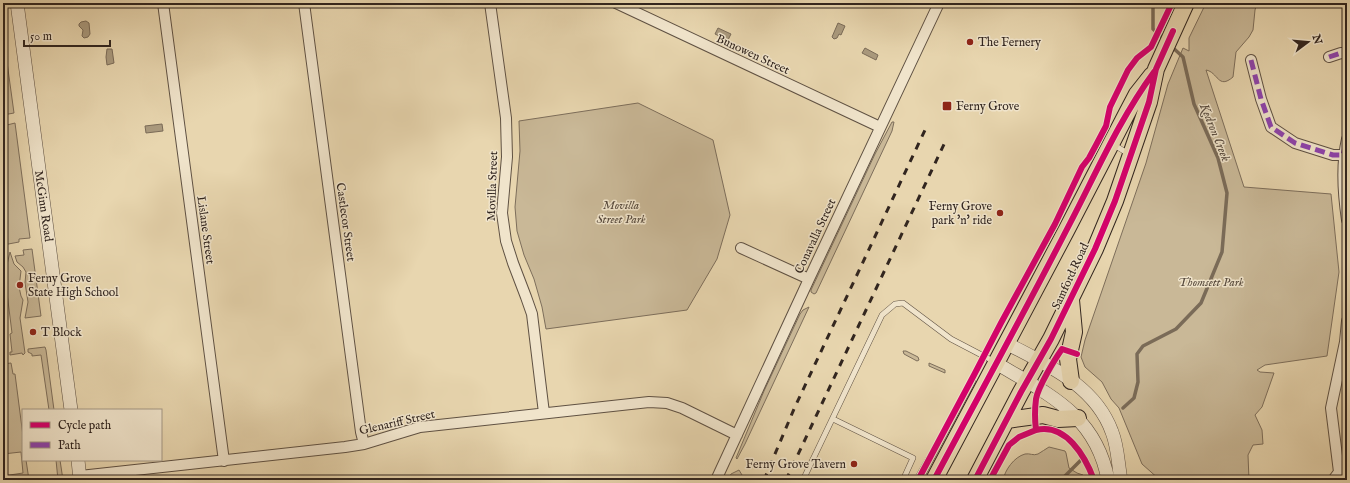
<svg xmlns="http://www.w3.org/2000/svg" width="1350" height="483" font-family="'IM FELL English',serif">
<rect width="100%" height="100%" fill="#e8d6af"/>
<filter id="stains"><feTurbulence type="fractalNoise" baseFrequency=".005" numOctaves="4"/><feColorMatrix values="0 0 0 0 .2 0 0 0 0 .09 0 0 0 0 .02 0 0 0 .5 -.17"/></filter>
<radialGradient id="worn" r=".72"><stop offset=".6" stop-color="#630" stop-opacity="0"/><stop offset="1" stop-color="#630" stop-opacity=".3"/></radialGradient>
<!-- green -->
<path fill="#c9b897" stroke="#7d6e5b" d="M1206,3H1257L1255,10L1253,30L1249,37L1236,52L1233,77C1218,90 1218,72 1206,70L1244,187L1331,194L1339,272L1327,356L1265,365L1257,370L1260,372L1274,373L1262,407L1255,415L1262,430L1263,444L1253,445L1248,455L1249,480H1160L1142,464L1119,408L1111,399L1102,382L1085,367L1081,357L1085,340L1146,163L1168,84L1183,48L1189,51V38Z
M3,33L14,113L3,115Z
M638,103L713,140L730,215L717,259L687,310L546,329L542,307L534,279L524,255L517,231L515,207L520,151L519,121Z
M892,122H894L892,131L816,293L814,294L811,292V290L875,154Z
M15,123L30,238L19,239V242L3,245V126Z
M32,249L41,316L25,318L28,302L25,283L26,272L23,267L17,262L15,256L24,255L23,250Z
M10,252L14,264L21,271L19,287L21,296L23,300L20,318L25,353L23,355L22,353L10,355V352H12L10,334L12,333L4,269H6Z
M809,307L745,444L737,459L736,458L764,391L800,314L803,310Z
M45,347L46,350L54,410H49L41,355L32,356V354L28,352V349Z
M903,351H906L918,357L919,360L917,361L904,354Z
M11,363L13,374H15L23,436V460H26L29,480L3,479V476L23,473L21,452L3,454V442L7,441L3,410V364Z
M929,363L945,370V373L929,366Z
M974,379L976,381L923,480H920Z
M1049,447L1065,451L1066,453L1069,468L1077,473L1083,475L1086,480H1003C1005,470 1014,457 1025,454C1030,453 1033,456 1038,454C1042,452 1045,449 1049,447Z
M927,456L928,457L916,480H911L913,476L915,477Z
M56,460H60L63,480H58Z
M739,470L745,480H728L731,474Z"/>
<!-- water -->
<path fill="#aa9a7e" stroke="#7a6b58" d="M86,21L89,23L90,34L88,37L84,38L82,36L83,30L79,26V24L81,22Z
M838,23L845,26L841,35L839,34L837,38L834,39L832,37Z
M718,28L731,34L728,40L715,34Z
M865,48L878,55L876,60L862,53Z
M107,49H112L114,63L107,65L106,57Z
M162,124L163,131L146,133L145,126Z"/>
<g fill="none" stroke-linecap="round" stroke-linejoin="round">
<!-- stream -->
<path stroke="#7a6b58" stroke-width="3.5" d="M1153,3V29L1164,39
M1123,408L1134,398L1138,382L1137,354L1143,346L1176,329L1201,303L1222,252L1227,193L1218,158L1194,104L1183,57L1171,46
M1061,480L1081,460"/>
<defs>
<path id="service" d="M1114,145L1129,154
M833,419L913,458L903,480
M803,480L882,315L895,304L903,303L951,339L995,362"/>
<path id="minor" d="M163,3L224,461
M304,3L361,432L364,444
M490,3L506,118L507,157L502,213L506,241L513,263L526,297L532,314L544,413
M616,3L880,127
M1329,57L1341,53L1347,54
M1251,60L1261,99L1271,127L1295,143L1333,155H1343
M1347,139C1341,165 1343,193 1347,220
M741,248L809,279
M1347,321L1345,342L1331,408L1339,472L1347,478
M80,476L345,447L364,444L420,427L649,402L667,403L682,408L737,435
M716,480L809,279L939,3
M1333,480L1339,472"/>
<path id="tertiary" d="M17,3L71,410
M1006,343C1047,365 1095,385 1112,432C1118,447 1118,464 1121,480
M996,363C1047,394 1096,414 1108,480
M78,460L80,480"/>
<path id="primary" d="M1071,300L1074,332L1068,359L1071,381
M1007,420L1043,415L1058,419L1078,418
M934,480L1066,231L1126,115L1137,94L1152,75
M975,480L1021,392L1051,339L1095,249L1115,201L1149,102L1156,69L1186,3"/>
</defs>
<!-- service casing -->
<use href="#service" stroke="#5f5143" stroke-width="6"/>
<!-- minor casing -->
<use href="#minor" stroke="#5f5143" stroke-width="12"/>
<!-- tertiary casing -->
<use href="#tertiary" stroke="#5f5143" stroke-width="14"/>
<!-- primary casing -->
<use href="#primary" stroke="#31251f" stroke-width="18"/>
<!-- service -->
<use href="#service" stroke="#f0e4cb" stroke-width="5"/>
<!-- minor -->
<use href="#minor" stroke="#f0e4cb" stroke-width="10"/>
<!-- tertiary -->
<use href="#tertiary" stroke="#f0e4cb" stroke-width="13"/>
<!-- primary -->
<use href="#primary" stroke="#e8d6af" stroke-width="16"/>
<!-- rail -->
<path stroke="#31251f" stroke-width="3" stroke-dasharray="7 7" stroke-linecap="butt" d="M764,480L794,409L925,130
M786,480L946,140"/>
<!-- quiet -->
<path stroke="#8e44ad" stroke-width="5" stroke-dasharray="10 5" stroke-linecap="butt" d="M1329,57L1341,53L1347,54
M1251,60L1261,99L1271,127L1295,143L1333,155H1343L1347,139
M1344,173H1347"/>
<defs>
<path id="cycleway" d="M1036,430C1066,423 1085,456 1094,480
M918,480L974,375L1001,323L1055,224L1082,167L1089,158L1096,145L1106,126L1110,107L1128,70L1137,58L1151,47L1172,3
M934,480C978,397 1023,315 1066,231C1094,178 1118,121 1154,72
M975,480L1021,392L1051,339L1095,249L1115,201L1149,102L1156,69L1173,31
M990,480L1009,445L1019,437L1036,430C1035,422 1035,407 1036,399C1038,387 1055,359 1062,349L1077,354"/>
</defs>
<!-- cycleway casing -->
<use href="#cycleway" stroke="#f0e4cb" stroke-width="8"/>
<!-- cycleway -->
<use href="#cycleway" stroke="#d6006c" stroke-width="6"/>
</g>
<!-- markers -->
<g fill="#8f2418" stroke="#f0e4cb" stroke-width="1.5">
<circle cx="970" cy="42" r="4"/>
<rect x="942" y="101" width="10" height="10" rx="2"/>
<circle cx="1000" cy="213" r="4"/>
<circle cx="20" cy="285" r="4"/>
<circle cx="33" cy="332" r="4"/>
<circle cx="854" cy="464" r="4"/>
</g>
<g text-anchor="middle" stroke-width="3" stroke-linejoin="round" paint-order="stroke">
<!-- poi labels -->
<g font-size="12" fill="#31251f" stroke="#f0e4cb" text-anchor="start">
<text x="978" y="46">The Fernery</text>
<text x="956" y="110">Ferny Grove</text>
<text x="992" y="210" text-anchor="end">Ferny Grove<tspan x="992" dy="14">park 'n' ride</tspan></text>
<text x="28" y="282">Ferny Grove<tspan x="28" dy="14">State High School</tspan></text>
<text x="41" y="336">T Block</text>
<text x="846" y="468" text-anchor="end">Ferny Grove Tavern</text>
</g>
<!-- street labels -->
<g font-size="12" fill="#31251f" stroke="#f0e4cb">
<text transform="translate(753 54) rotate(25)" y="4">Bunowen Street</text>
<text transform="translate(492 186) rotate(-88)" y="4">Movilla Street</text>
<text transform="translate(44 206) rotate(82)" y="4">McGinn Road</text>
<text transform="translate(346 222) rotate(82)" y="4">Castlecor Street</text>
<text transform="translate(206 230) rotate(82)" y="4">Lislane Street</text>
<text transform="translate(815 236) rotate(-65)" y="4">Conavalla Street</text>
<text transform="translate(1070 276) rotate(-65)" y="4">Samford Road</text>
<text transform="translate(397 422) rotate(-13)" y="4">Glenariff Street</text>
</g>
<!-- park labels -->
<g font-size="12" font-style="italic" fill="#574a3d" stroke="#f0e4cb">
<text x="621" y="209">Movilla<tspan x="621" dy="14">Street Park</tspan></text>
<text x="1211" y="286">Thomsett Park</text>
</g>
<!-- water labels -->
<g font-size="13" font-style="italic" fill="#55483c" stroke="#f0e4cb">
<text transform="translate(1216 132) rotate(68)" y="5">Kedron Creek</text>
</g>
</g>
<!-- margin -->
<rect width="1350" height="483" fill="none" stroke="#e8d6af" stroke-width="16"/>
<rect x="4" y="4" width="1342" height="475" fill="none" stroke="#31251f" stroke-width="2"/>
<rect x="8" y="8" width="1334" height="467" fill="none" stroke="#31251f"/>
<!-- legend -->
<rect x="22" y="409" width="140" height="52" fill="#f0e4cb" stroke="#a49886"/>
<rect x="30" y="422" width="20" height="6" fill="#d6006c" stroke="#a49886"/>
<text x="58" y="429" font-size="12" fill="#31251f">Cycle path</text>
<rect x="30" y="442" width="20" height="6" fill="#8e44ad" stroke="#a49886"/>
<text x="58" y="449" font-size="12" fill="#31251f">Path</text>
<!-- north arrow -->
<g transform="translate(1308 42) rotate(74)" stroke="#f0e4cb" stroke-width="3" paint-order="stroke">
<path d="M0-3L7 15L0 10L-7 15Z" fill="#31251f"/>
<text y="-6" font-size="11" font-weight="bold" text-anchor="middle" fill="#31251f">N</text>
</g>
<!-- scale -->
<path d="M24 40v6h86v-6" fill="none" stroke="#31251f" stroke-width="2"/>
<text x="30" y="40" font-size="12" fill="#31251f" stroke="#f0e4cb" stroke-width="3" paint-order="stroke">50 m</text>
<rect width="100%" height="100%" filter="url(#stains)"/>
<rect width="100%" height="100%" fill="url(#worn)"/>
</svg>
